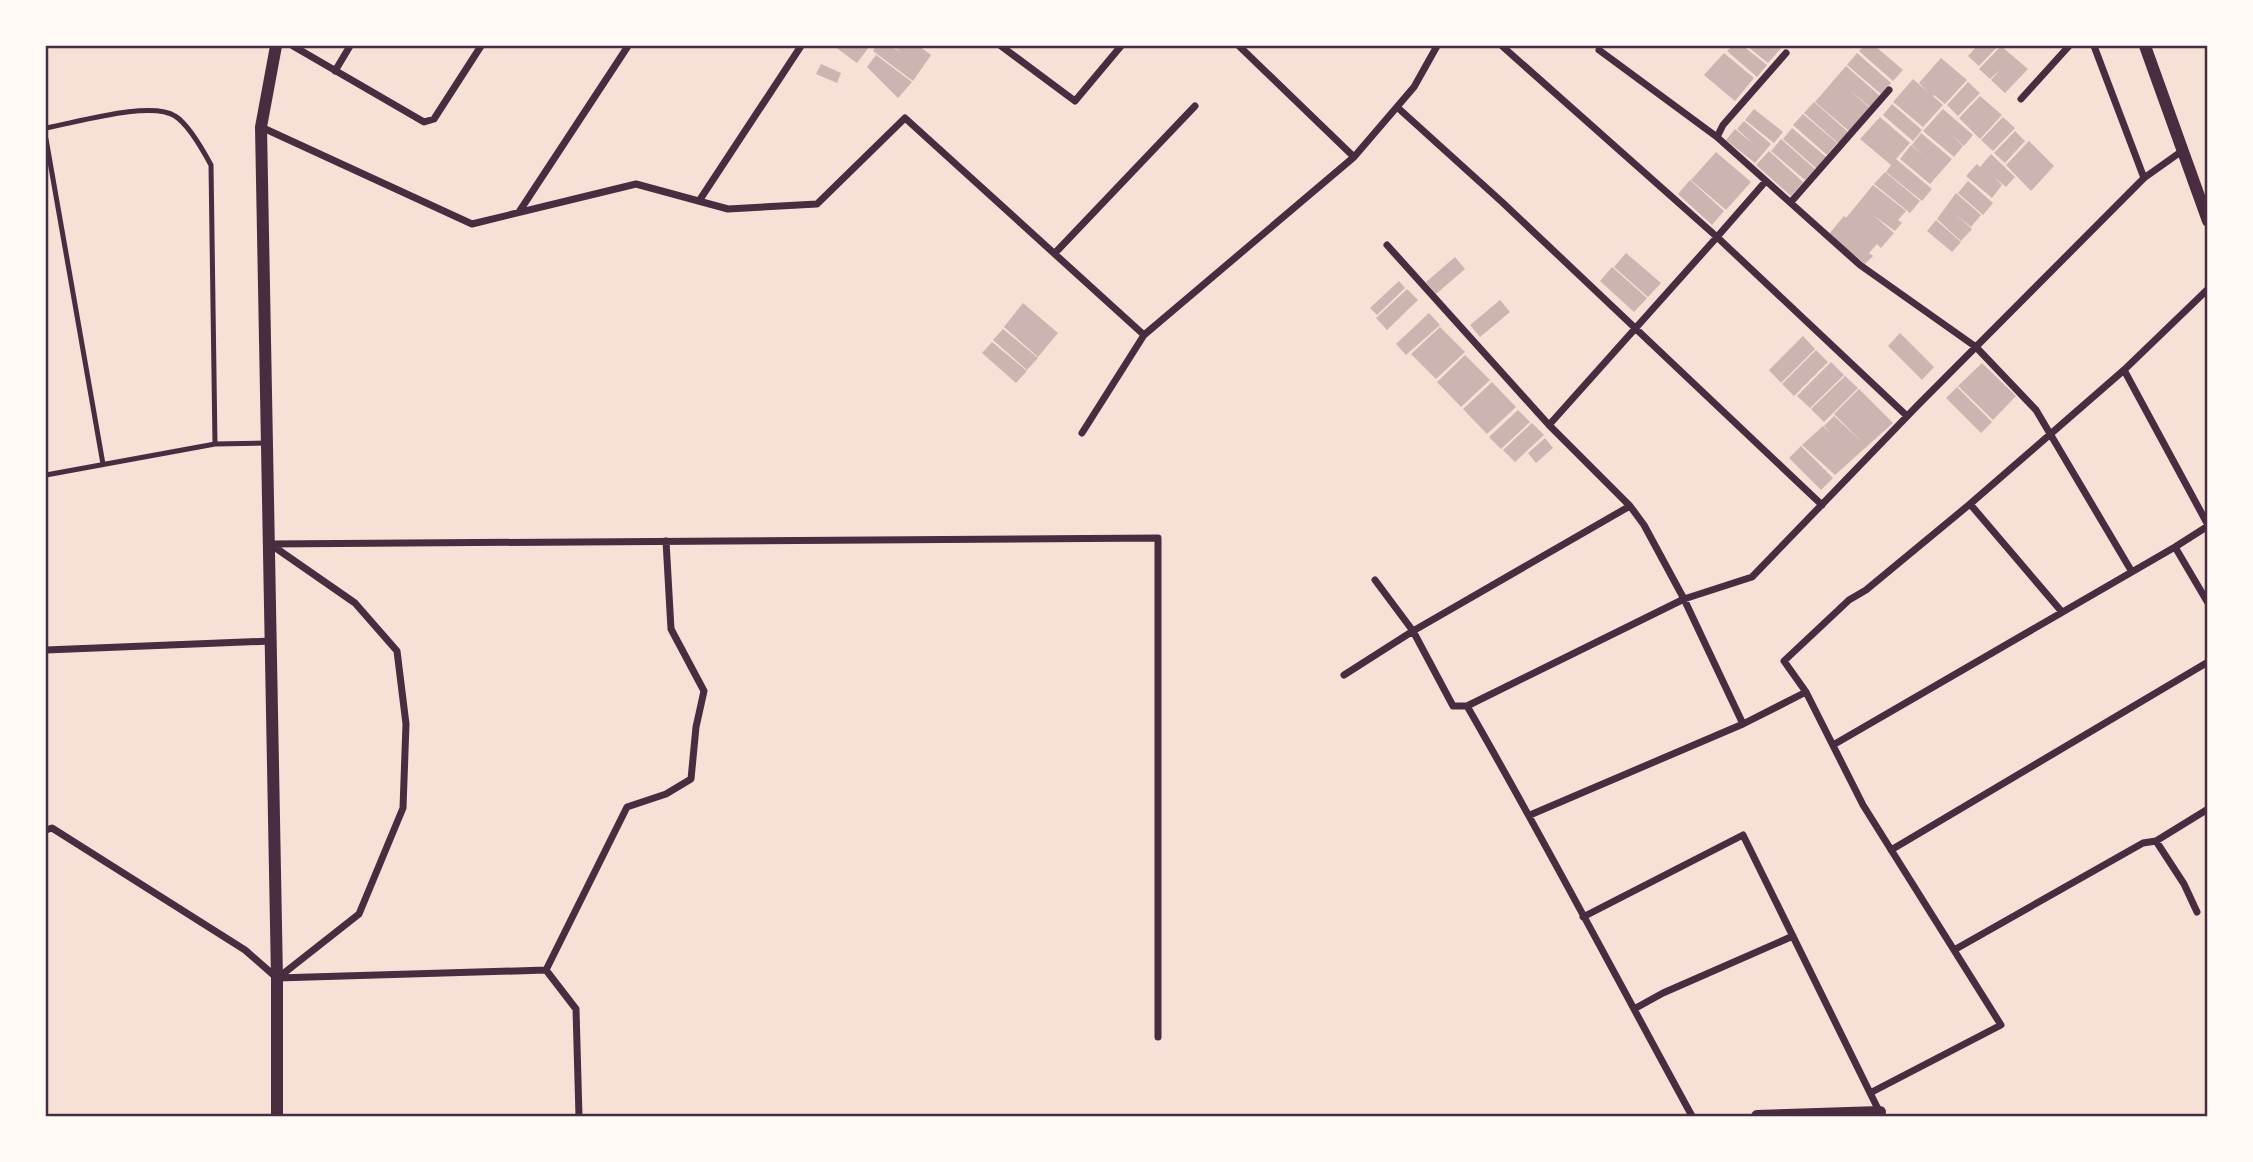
<svg xmlns="http://www.w3.org/2000/svg" width="2253" height="1162" font-family="Georgia,serif">
<rect width="100%" height="100%" fill="#f7e1d7"/>
<!-- building -->
<path fill="#ccb4b1" d="M834,46H866L869,47L857,63Z
M876,46H891L902,53L893,46H919L931,55L913,81L873,51Z
M1732,46H1743L1767,65L1757,77L1727,51Z
M1747,46H1783L1768,63Z
M1864,46H1875L1903,70L1893,81L1859,51Z
M1977,46H1998L1979,66L1968,56Z
M2001,46L2028,69L2005,93L1991,80L2000,70L1990,79L1979,69Z
M1724,53L1754,78L1735,101L1704,75Z
M1857,53L1891,83L1881,94L1847,65Z
M876,55L912,82L898,98L867,67Z
M1941,58L1967,80L1945,104L1934,95L1933,96L1943,105L1923,127L1893,102L1913,79L1929,93L1919,83Z
M821,64L841,73L837,83L816,74Z
M1846,66L1880,96L1870,107L1846,87L1870,108L1849,131L1815,102Z
M1968,82L1980,93L1958,116L1947,105Z
M1980,96L2002,115L1980,139L1959,118Z
M1814,102L1848,132L1838,143L1804,113Z
M1892,104L1922,130L1913,141L1883,115Z
M1754,109L1783,132L1774,143L1745,120Z
M1943,109L1973,135L1964,146L1949,133L1963,146L1954,157L1923,131Z
M1803,114L1837,143L1827,155L1793,125Z
M1880,117L1910,143L1896,159L1932,189L1922,201L1886,172L1891,165L1860,139Z
M2003,117L2015,128L1993,151L1981,140Z
M1744,121L1771,144L1755,163L1726,140L1735,129L1756,146L1737,129Z
M1792,128L1826,157L1817,169L1783,139Z
M2015,131L2025,141L2005,163L1994,153Z
M1921,133L1952,159L1930,184L1900,159L1911,145L1924,156L1912,145Z
M1781,139L1815,169L1805,180L1771,151Z
M2029,141L2054,166L2031,191L2006,165Z
M1769,151L1803,182L1791,196L1756,165Z
M1716,152L1751,182L1726,210L1691,180Z
M1991,154L2015,177L2006,187L1994,177L2002,185L1992,198L1966,176L1977,164L1980,167Z
M1885,172L1920,201L1910,213L1874,184Z
M1690,180L1724,211L1712,225L1678,194Z
M1968,181L1993,203L1983,215L1958,193Z
M1873,185L1906,211L1898,220L1902,223L1895,231L1873,215L1894,233L1881,248L1877,244L1869,253L1873,256L1865,264L1829,234L1844,216L1846,218Z
M1956,193L1981,215L1971,227L1955,214L1972,229L1961,241L1937,219Z
M1936,220L1961,242L1952,252L1927,231Z
M1626,253L1661,283L1648,297L1614,267Z
M1455,257L1465,269L1436,294L1426,282Z
M1612,267L1647,298L1634,312L1600,281Z
M1399,281L1405,288L1377,315L1370,308Z
M1407,289L1418,300L1387,330L1376,318Z
M1500,300L1510,312L1480,337L1470,325Z
M1023,303L1058,333L1038,357L1004,327Z
M1429,313L1440,325L1406,355L1396,344Z
M1440,327L1465,352L1436,379L1411,354Z
M1003,329L1038,358L1027,370L993,340Z
M1900,333L1934,367L1922,380L1888,346Z
M1803,336L1815,349L1781,383L1769,370Z
M992,342L1027,371L1016,383L982,353Z
M1816,350L1828,362L1794,396L1782,384Z
M1465,355L1490,380L1461,407L1437,382Z
M1831,362L1844,375L1810,408L1797,396Z
M1982,363L2016,396L1993,420L1958,386Z
M1845,376L1858,388L1824,422L1811,409Z
M1492,382L1516,407L1487,434L1463,409Z
M1957,387L1992,422L1981,433L1946,398Z
M1859,389L1893,423L1835,475L1802,445L1823,426L1831,434L1824,426L1834,416L1863,443L1834,414Z
M1518,410L1530,422L1501,449L1489,437Z
M1532,423L1544,435L1515,462L1503,450Z
M1545,438L1553,448L1536,463L1528,453Z
M1801,446L1833,478L1821,490L1789,458Z"/>
<g fill="none" stroke-linecap="round" stroke-linejoin="round">
<!-- service -->
<path stroke="#4a2c40" stroke-width="5" d="M46,128C75,123 151,100 175,116C188,124 204,152 211,165L215,444
M46,139L103,464
M46,475L215,444L267,443"/>
<!-- minor -->
<path stroke="#4a2c40" stroke-width="7" d="M293,46L424,122L434,119L481,46
M1001,46L1075,101L1121,46
M1239,46L1354,157
M1502,46L1717,237L1765,182
M1599,50L1717,137L1860,265L1976,347L2036,410L2132,572
M335,71L350,46
M2021,99L2069,46
M1397,107L1502,202L1822,505
M261,127L472,224L636,184L728,209L817,204L905,118L1144,335L1354,157L1414,87L1437,46
M1717,137L1723,125L1786,53
M2144,178L2182,151
M699,201L801,46
M1791,202L1889,90
M519,212L628,46
M1387,245L1549,425L1630,506L1644,525L1684,599L1743,724L1806,692
M1055,253L1195,106
M2124,370L2208,525
M1549,425L1717,237L1907,416
M1082,433L1144,335
M1970,504L2062,612
M1630,506L1413,631L1453,706H1467L1684,599L1752,577L1917,406L2144,178L2094,46
M269,544L1158,538V1037
M270,544L355,603L397,651L406,724L403,808L359,914L279,977
M2175,547L2208,526
M46,650L271,641
M1344,675L1413,631L1375,580
M1467,706C1545,841 1617,979 1692,1116
M1833,745L2175,547L2208,603
M1530,815L1743,724
M46,830L52,828L245,950L277,978L546,970
M2156,841L2184,884L2197,912
M1891,850L2208,662
M1583,917L1743,835L1880,1113
M1954,950L2143,843L2156,841L2208,809
M1634,1009L1663,993L1793,936
M1870,1093L2001,1025L1863,805L1806,692L1784,661L1849,600L1866,590L1970,504L2124,370L2208,289
M579,1116L576,1009L546,970L627,807L666,794L691,779L696,727L704,691L671,629L666,541"/>
<!-- tertiary -->
<path stroke="#4a2c40" stroke-width="12" d="M276,46L261,127L277,978V1116
M2145,46L2208,221
M1757,1116L1880,1112"/>
</g>
<!-- border -->
<rect width="2253" height="1162" fill="none" stroke="#fffaf5" stroke-width="94"/>
<rect x="47" y="47" width="2159" height="1068" fill="none" stroke="#4a2c40" stroke-width="2.5"/>
</svg>
